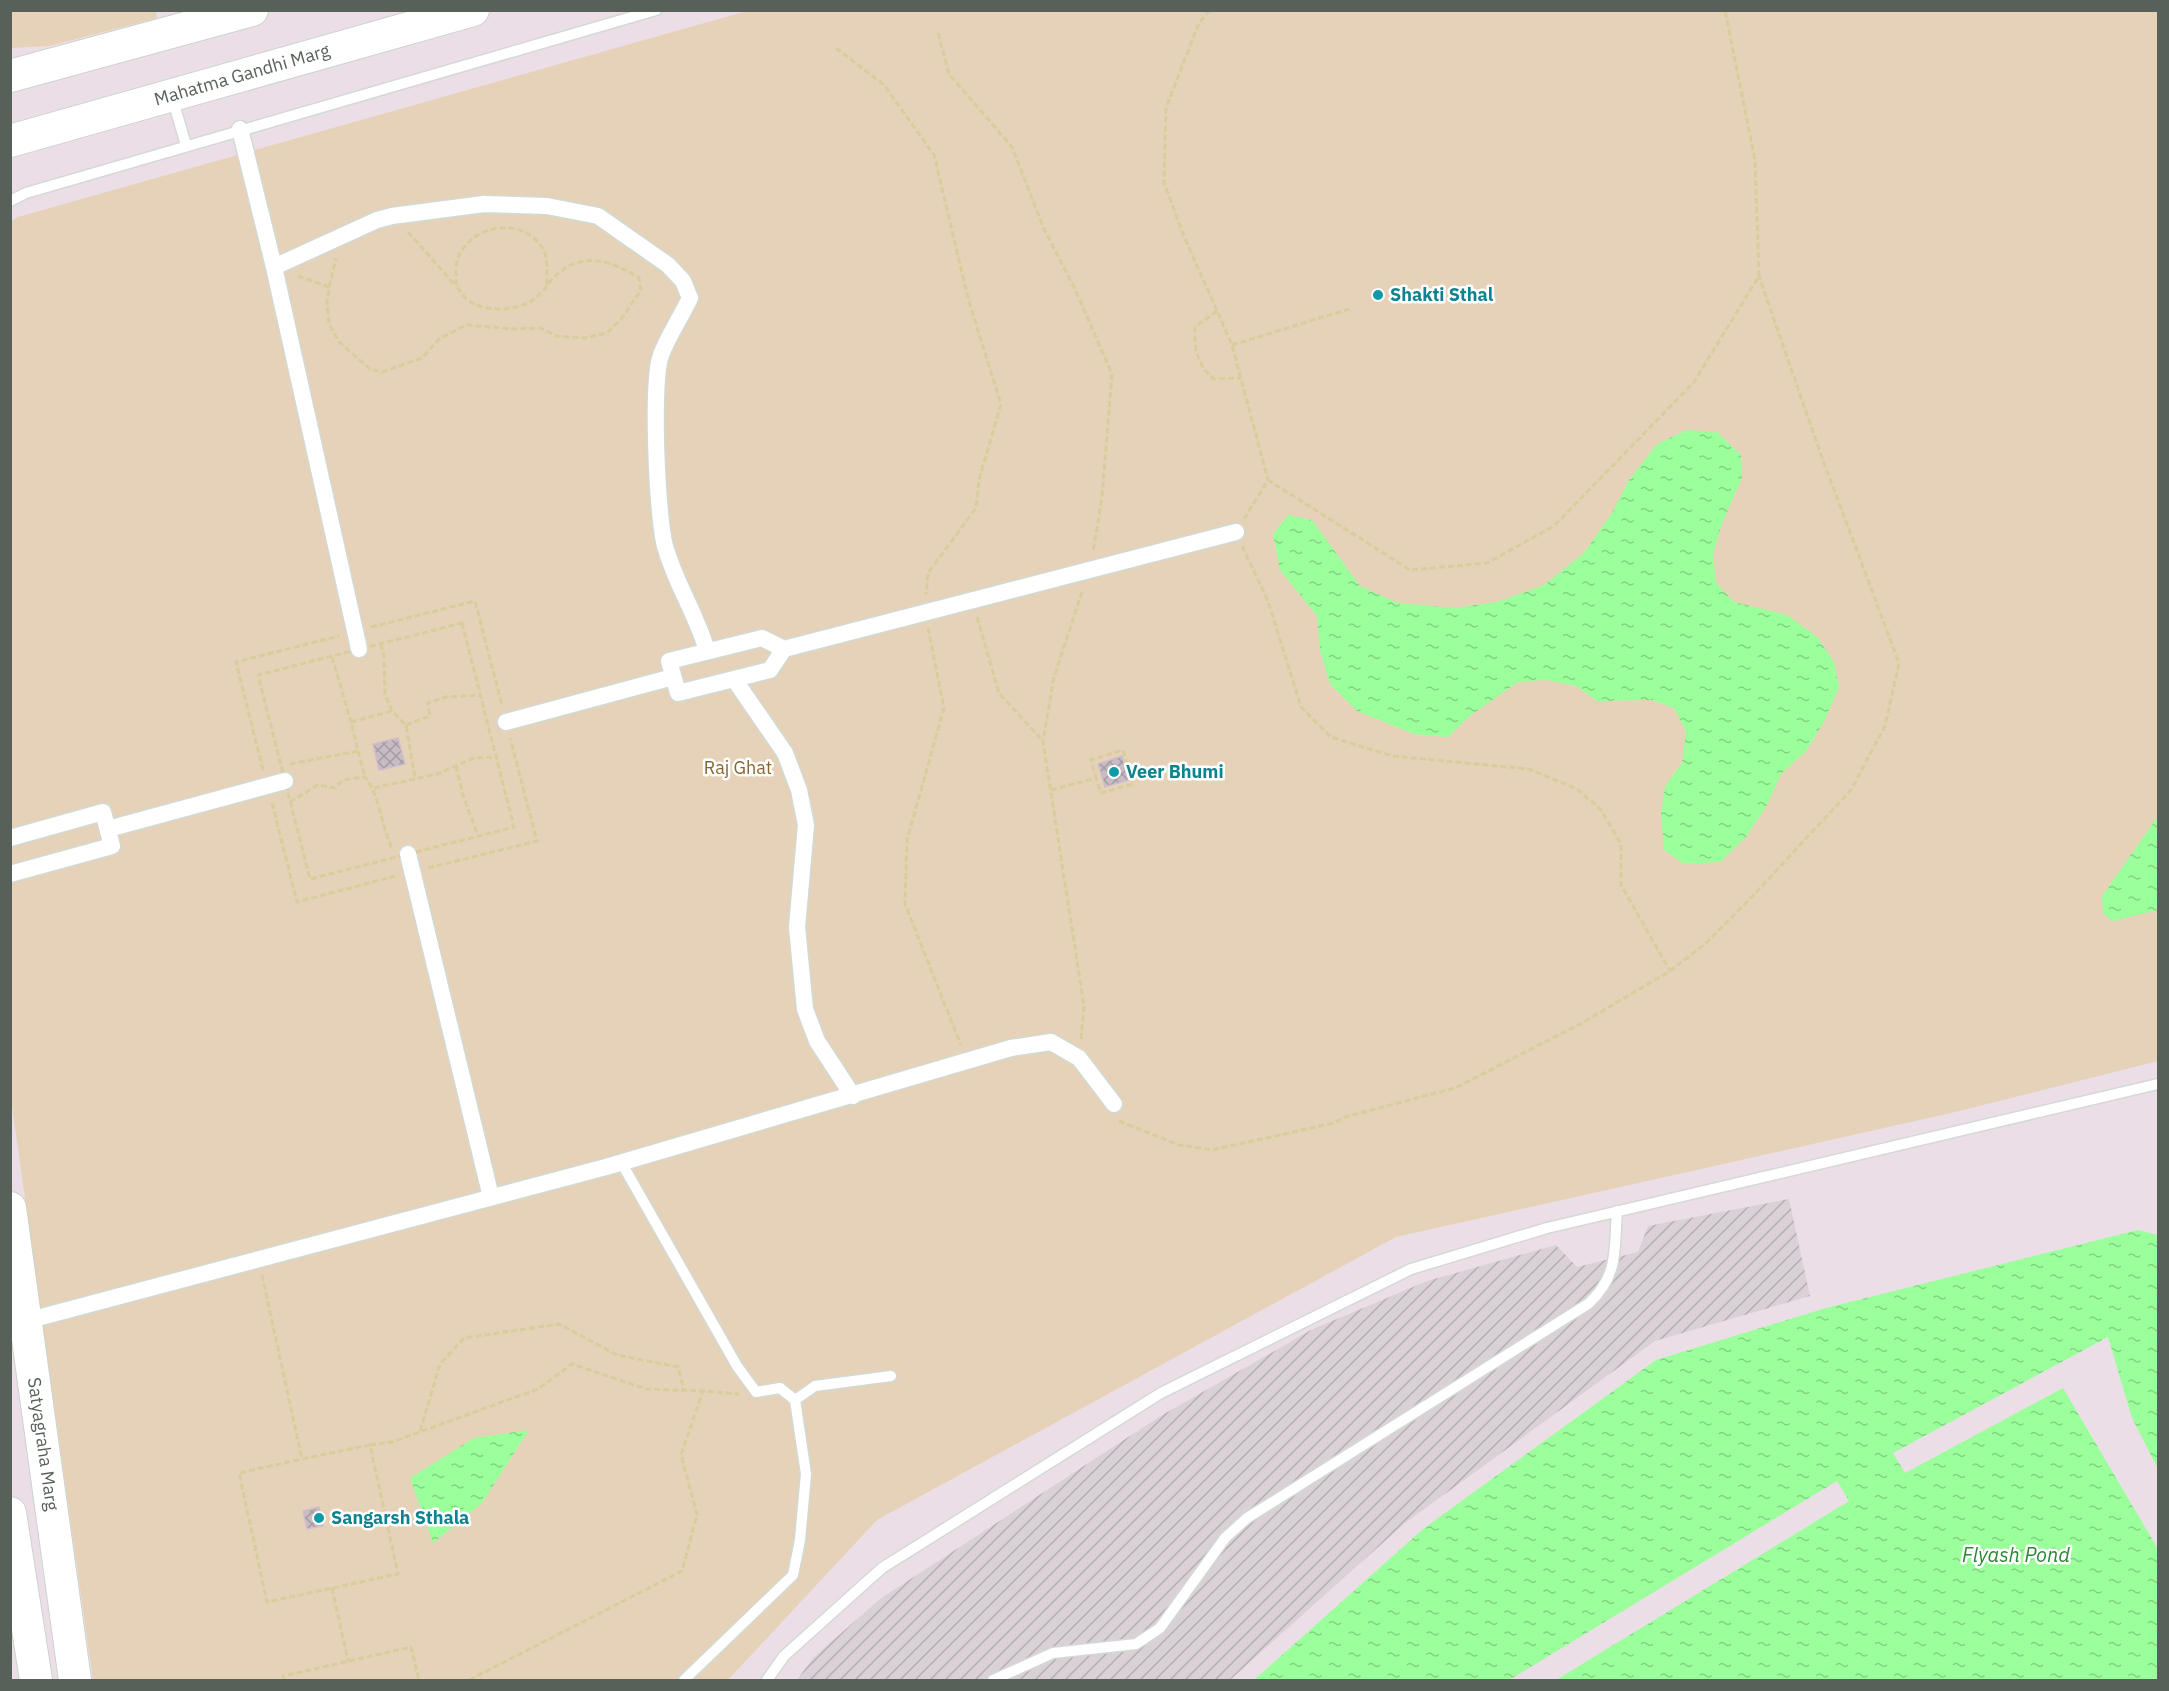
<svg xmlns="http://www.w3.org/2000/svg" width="2169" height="1691" font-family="'IBM Plex Sans',sans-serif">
<defs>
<pattern id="industrial-furrows" width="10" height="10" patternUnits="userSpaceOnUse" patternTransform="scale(1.5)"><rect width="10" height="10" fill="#dad1d7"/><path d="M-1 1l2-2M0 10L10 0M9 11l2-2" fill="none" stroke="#b4adb1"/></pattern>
<pattern id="water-ripples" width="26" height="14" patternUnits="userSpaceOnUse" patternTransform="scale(1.5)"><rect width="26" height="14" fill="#9bff9b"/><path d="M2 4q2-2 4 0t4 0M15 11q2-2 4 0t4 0" fill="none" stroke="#81d281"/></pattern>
<pattern id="building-cross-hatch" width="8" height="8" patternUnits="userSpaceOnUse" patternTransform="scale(1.5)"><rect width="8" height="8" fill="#c7bcc4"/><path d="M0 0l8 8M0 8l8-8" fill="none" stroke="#a49ca2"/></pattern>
</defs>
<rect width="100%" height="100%" fill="#ecdee7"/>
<!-- industrial -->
<path fill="url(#industrial-furrows)" d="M1789,1199L1810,1296L1655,1341L1405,1523L1230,1680H797L813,1658L880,1599L1159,1417L1311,1330L1427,1281L1556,1245L1577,1267L1638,1252L1648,1226Z"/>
<!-- park -->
<path fill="#e5d2b9" d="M10,11H156L157,18L49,46L11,48Z
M747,11H2158V1061L1951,1113L1396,1237L877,1520L728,1680H93L10,1092V222L18,217Z"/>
<!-- water -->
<path fill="url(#water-ripples)" d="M1687,430L1717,432L1741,455L1742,478L1723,521L1713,553L1716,583L1734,602L1787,615L1817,637L1834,662L1839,687L1824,722L1806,751L1781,774L1767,805L1746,837L1720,862L1684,864L1664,850L1661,814L1665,786L1682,763L1686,731L1674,708L1652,700L1597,701L1576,686L1546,680L1518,682L1471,715L1448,737L1414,734L1357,711L1330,684L1320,650L1317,616L1280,570L1273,534L1288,515L1312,520L1360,586L1398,603L1454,608L1497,602L1544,585L1584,553L1612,513L1629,480L1657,444Z
M2158,816V910L2112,921L2103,913L2102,896Z
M2138,1230L2158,1235V1469L2132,1418L2108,1337L1893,1453L1905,1473L2063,1388L2158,1549V1680H1556L1849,1501L1837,1481L1509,1680H1254L1423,1529L1656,1360L1826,1308Z
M529,1430L482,1503L433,1543L410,1478L474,1438Z"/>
<!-- building -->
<path fill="url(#building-cross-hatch)" stroke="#d1bdcb" stroke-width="1.5" d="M398,738L405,764L379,770L373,744Z
M1122,756L1129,780L1105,787L1098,764Z
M319,1507L323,1526L307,1529L303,1511Z"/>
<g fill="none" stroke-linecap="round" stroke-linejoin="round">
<defs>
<path id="service" d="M172,97L186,145
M10,201L26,193L656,10
M621,1162L737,1366L756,1392L780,1388L795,1400L806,1474L800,1540L793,1575L684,1680
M795,1400L815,1386L891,1376
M767,1680L784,1656L882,1568L1161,1393L1411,1269L1547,1228L2158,1084
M993,1680L1053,1653L1136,1644L1160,1628L1225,1538L1247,1518L1588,1304C1619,1276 1614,1250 1617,1211"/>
<path id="pedestrian" d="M240,129L274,267L359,649
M274,267L377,220L392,216L484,204L547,206L598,216L668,265L683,281L690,298C681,317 668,336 661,355C651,381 657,517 665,546C675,583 697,615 707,651
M762,638L784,649L770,670L678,693L669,661Z
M784,649L1236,532
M734,679L785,753L799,790L806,825L797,927L805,1009L817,1041L853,1096
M506,722L673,677
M108,829L285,781
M10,838L103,812L112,846L10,874
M408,854L491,1197
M26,1321L606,1167L1011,1048L1051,1042L1079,1058L1114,1104"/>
<path id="secondary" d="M10,76L252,10
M10,141L473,10
M10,1208L75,1680
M10,1513L36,1680"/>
</defs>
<!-- service casing -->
<use href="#service" stroke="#d2dad3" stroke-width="13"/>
<!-- pedestrian casing -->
<use href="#pedestrian" stroke="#d2dad3" stroke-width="19"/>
<!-- secondary casing -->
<use href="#secondary" stroke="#cad4cb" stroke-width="34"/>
<!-- path -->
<path stroke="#d8cd9b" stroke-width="3" stroke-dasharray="6 3" stroke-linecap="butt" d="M1210,10L1199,23L1166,108L1164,183L1184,236L1232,345L1268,480
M938,33L949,74L1012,147L1044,229L1075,289L1112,374L1102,498L1093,551
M836,48L884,85L934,155L968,298L1001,404L979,480L976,508L928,573L926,595
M408,232L456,286
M298,276L329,287L327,303L329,324L339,342L370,369L382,372L422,358L439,339L466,325L516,329L541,328L556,336L585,338L607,333L622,318L641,290L639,278C611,260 582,251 555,276C549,282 544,291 537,297C521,311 485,314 468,300C463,297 460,290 456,286C456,278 455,266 458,258C472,223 524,216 543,249C549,260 546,273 547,285
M329,287L336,258
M1217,311L1195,327C1193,346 1198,367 1214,379L1241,378
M1232,345L1349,309
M1244,519L1268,480L1410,570L1487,563L1554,526L1694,382L1759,276L1755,160L1725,10
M1242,546L1268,601L1301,707L1331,737L1392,756L1529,769L1577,789L1601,810L1621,844V885L1670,971
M977,617L999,693L1043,741
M462,623L514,827L310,879L258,675Z
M371,627L475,601L502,705
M928,628L944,708L907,840L905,904L961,1045
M381,644L384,657L385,695L392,711L406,725L415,778
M332,657L351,722
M406,725L430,716L428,703L446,697L481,695
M358,751L365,777
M290,764L358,751L351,722L392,711
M456,766L463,795L478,836
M263,770L236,662L339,636
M374,788L437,774L474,758L496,757
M1051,790L1096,778L1091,760L1123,750L1133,784L1101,793L1096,778
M290,802L318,785L335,788L343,780L365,777C380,796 381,825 392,848
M272,803L297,902L395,876
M428,868L537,841L510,738
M1081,1039L1084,1006L1043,741L1054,677L1083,589
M1119,1121L1179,1145L1212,1150L1334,1123L1345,1117L1455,1088L1582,1023L1670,971L1705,944L1746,903L1851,790L1885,726L1899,663L1820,452L1759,276
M262,1275L302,1459L370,1445L398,1574L267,1602L239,1473L302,1459
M420,1431L440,1364L464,1338L559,1324L617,1355L678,1367L684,1391
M370,1445L392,1442L538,1389L572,1364L646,1389L703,1391
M332,1588L348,1661
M284,1680L283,1676L411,1647L419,1680
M469,1680L682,1571L697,1514L681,1455L703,1391L739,1394"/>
<!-- service -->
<use href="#service" stroke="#fff" stroke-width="10"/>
<!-- pedestrian -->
<use href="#pedestrian" stroke="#fff" stroke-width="16"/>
<!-- secondary -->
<use href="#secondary" stroke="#fff" stroke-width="32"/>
</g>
<!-- markers -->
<g fill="#0f9aa8" stroke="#fff" stroke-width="2">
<circle cx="1378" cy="295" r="6"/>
<circle cx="1114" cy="772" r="6"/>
<circle cx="319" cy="1518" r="6"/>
</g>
<g text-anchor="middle" stroke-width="5" stroke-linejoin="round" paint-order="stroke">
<!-- street labels -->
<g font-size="18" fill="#586159" stroke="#fff">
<text transform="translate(242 75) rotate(-16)" y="6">Mahatma Gandhi Marg</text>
<text transform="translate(43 1444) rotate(82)" y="6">Satyagraha Marg</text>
</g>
<!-- culture labels -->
<g font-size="18" font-weight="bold" fill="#0d838f" stroke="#fff" text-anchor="start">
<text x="1390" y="301">Shakti Sthal</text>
<text x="1126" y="778">Veer Bhumi</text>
<text x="331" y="1524">Sangarsh Sthala</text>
</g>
<!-- park labels -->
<g font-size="18" fill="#866531" stroke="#fff">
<text x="738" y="774">Raj Ghat</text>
</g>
<!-- water labels -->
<g font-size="20" font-style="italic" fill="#2c8733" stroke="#fff">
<text x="2016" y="1562">Flyash Pond</text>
</g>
</g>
<!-- border -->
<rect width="2169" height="1691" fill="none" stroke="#586159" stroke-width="24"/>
</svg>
